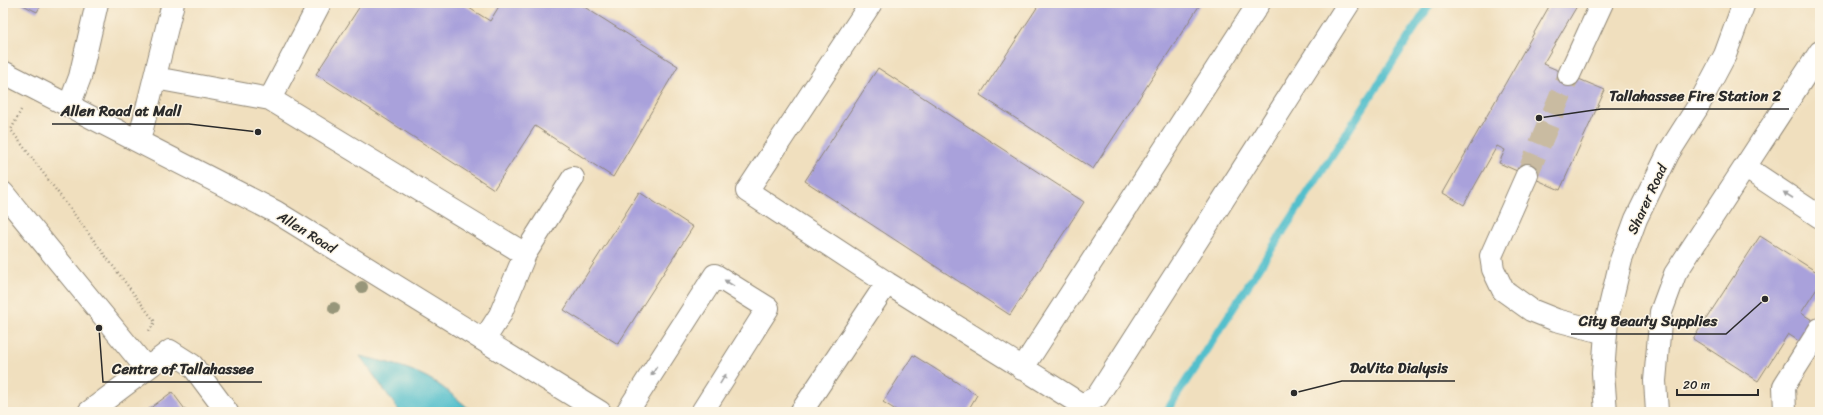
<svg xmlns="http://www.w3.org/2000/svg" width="1823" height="415" font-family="Sriracha,sans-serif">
<rect width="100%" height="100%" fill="#fcf5e5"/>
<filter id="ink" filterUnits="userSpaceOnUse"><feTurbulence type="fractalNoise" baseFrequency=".025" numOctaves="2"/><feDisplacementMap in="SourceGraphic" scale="8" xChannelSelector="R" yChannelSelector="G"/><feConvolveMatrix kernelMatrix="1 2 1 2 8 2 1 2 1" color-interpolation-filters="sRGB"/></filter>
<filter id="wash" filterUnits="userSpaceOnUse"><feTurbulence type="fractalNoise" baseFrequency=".012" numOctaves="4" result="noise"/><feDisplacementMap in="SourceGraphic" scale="16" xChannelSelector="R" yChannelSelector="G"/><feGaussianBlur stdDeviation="0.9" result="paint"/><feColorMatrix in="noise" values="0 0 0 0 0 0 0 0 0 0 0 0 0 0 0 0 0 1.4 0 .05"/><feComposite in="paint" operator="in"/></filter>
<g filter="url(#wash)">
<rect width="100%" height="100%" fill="#f0dfbe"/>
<!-- water -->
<path fill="#52bfcc" stroke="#3e757c" d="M360,356C380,361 401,365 420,374C439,382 457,399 473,412H400Z"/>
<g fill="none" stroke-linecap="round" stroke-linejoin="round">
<!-- stream -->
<path stroke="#52bfcc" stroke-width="8" d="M1166,412L1431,3"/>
</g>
<g id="blocks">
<!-- building -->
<path fill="#a9a1db" d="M19,3H42L37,12Z
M362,3H461L490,21L501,3H519L523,6L525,3H578L678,66L613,177L535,126L494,189L316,74Z
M1040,3H1201L1093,169L980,95Z
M1551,3H1572L1577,6L1543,64L1605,90L1560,190L1499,163L1505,150L1497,146L1464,205L1443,193Z
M878,68L1084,202L1010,315L805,181Z
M639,192L693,227L618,344L564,310Z
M1760,236L1820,274V284L1801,313L1820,325V355L1788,334L1758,381L1693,339Z
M913,355L977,395L967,412H899L883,402Z
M172,392L187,412H145Z"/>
</g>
</g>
<g filter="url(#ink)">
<use href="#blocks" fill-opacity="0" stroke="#8e8574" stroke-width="1"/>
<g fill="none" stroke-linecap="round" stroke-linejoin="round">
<!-- minor-tunnel -->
<path stroke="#c9bba1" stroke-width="22" stroke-dasharray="22 11" stroke-linecap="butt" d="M1527,175L1569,75"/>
<defs>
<path id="minor" d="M871,3L747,191L887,283L1082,405L1097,397L1349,3
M3,72L276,212L600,412
M1569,75L1602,3
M155,78L270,99L525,254
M270,99L320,3
M69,106L80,77L97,3
M139,141L173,3
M1745,167L1820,217
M1527,175L1491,256L1493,269L1503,290L1531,310L1556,320L1606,333
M3,193L146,368
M484,340L500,315L525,254L573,178
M1022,369L1259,3
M89,412L170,351L192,365L227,412
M627,412L715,275L768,308L702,412
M801,412L887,283
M1606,412L1603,373L1607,319L1621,260L1636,219L1669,152L1697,108L1725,55L1744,3
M1657,412L1655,381L1661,312L1675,274L1820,52
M1785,412L1784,386L1820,329"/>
</defs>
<!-- minor casing -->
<use href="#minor" stroke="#8e8574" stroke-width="24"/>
<!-- path -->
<path stroke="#8e8574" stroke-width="2.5" stroke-dasharray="1 3" stroke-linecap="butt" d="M21,110L11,130L155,322L149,331"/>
<!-- minor -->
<use href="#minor" stroke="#fff" stroke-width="22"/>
</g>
<!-- trees -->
<g fill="#97967a">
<circle cx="362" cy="287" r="6"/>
<circle cx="334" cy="308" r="6"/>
</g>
<!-- one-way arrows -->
<defs><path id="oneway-solid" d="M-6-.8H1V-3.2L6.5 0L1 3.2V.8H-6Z"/></defs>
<g fill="#a0a0a0">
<use href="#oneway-solid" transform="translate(1788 195) rotate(-147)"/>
<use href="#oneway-solid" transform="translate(729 283) rotate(-147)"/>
<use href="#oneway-solid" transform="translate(654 371) rotate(122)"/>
<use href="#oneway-solid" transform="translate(723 379) rotate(-58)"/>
</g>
</g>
<g text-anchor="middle" stroke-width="3" stroke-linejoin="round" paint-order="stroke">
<!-- street labels -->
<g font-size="14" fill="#2b2b2b" stroke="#fcf5e5">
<text transform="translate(1647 199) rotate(-65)" y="5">Sharer Road</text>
<text transform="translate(307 232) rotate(32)" y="5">Allen Road</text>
</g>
</g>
<!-- callouts -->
<path fill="none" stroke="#2b2b2b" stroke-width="1.5" d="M1539 118L1601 109H1789M258 132L189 124H52M1765 299L1726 334H1571M1294 393L1342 381H1455M99 328L103 382H262"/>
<g fill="#2b2b2b" stroke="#fcf5e5" stroke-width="1.5">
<circle cx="1539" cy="118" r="4"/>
<circle cx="258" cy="132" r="4"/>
<circle cx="1765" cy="299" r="4"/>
<circle cx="1294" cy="393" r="4"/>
<circle cx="99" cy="328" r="4"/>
</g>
<g font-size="15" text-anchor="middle" font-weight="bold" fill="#2b2b2b" stroke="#fcf5e5" stroke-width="3" stroke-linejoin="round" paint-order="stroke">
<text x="1695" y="101">Tallahassee Fire Station 2</text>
<text x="121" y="116">Allen Road at Mall</text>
<text x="1648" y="326">City Beauty Supplies</text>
<text x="1399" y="373">DaVita Dialysis</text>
<text x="183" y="374">Centre of Tallahassee</text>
</g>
<!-- margin -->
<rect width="1823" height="415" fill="none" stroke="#fcf5e5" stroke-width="16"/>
<!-- scale -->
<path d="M1677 389v6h81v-6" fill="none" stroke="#2b2b2b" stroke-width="2"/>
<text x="1683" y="389" font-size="12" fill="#2b2b2b" stroke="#fcf5e5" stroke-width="3" paint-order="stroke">20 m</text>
</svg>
